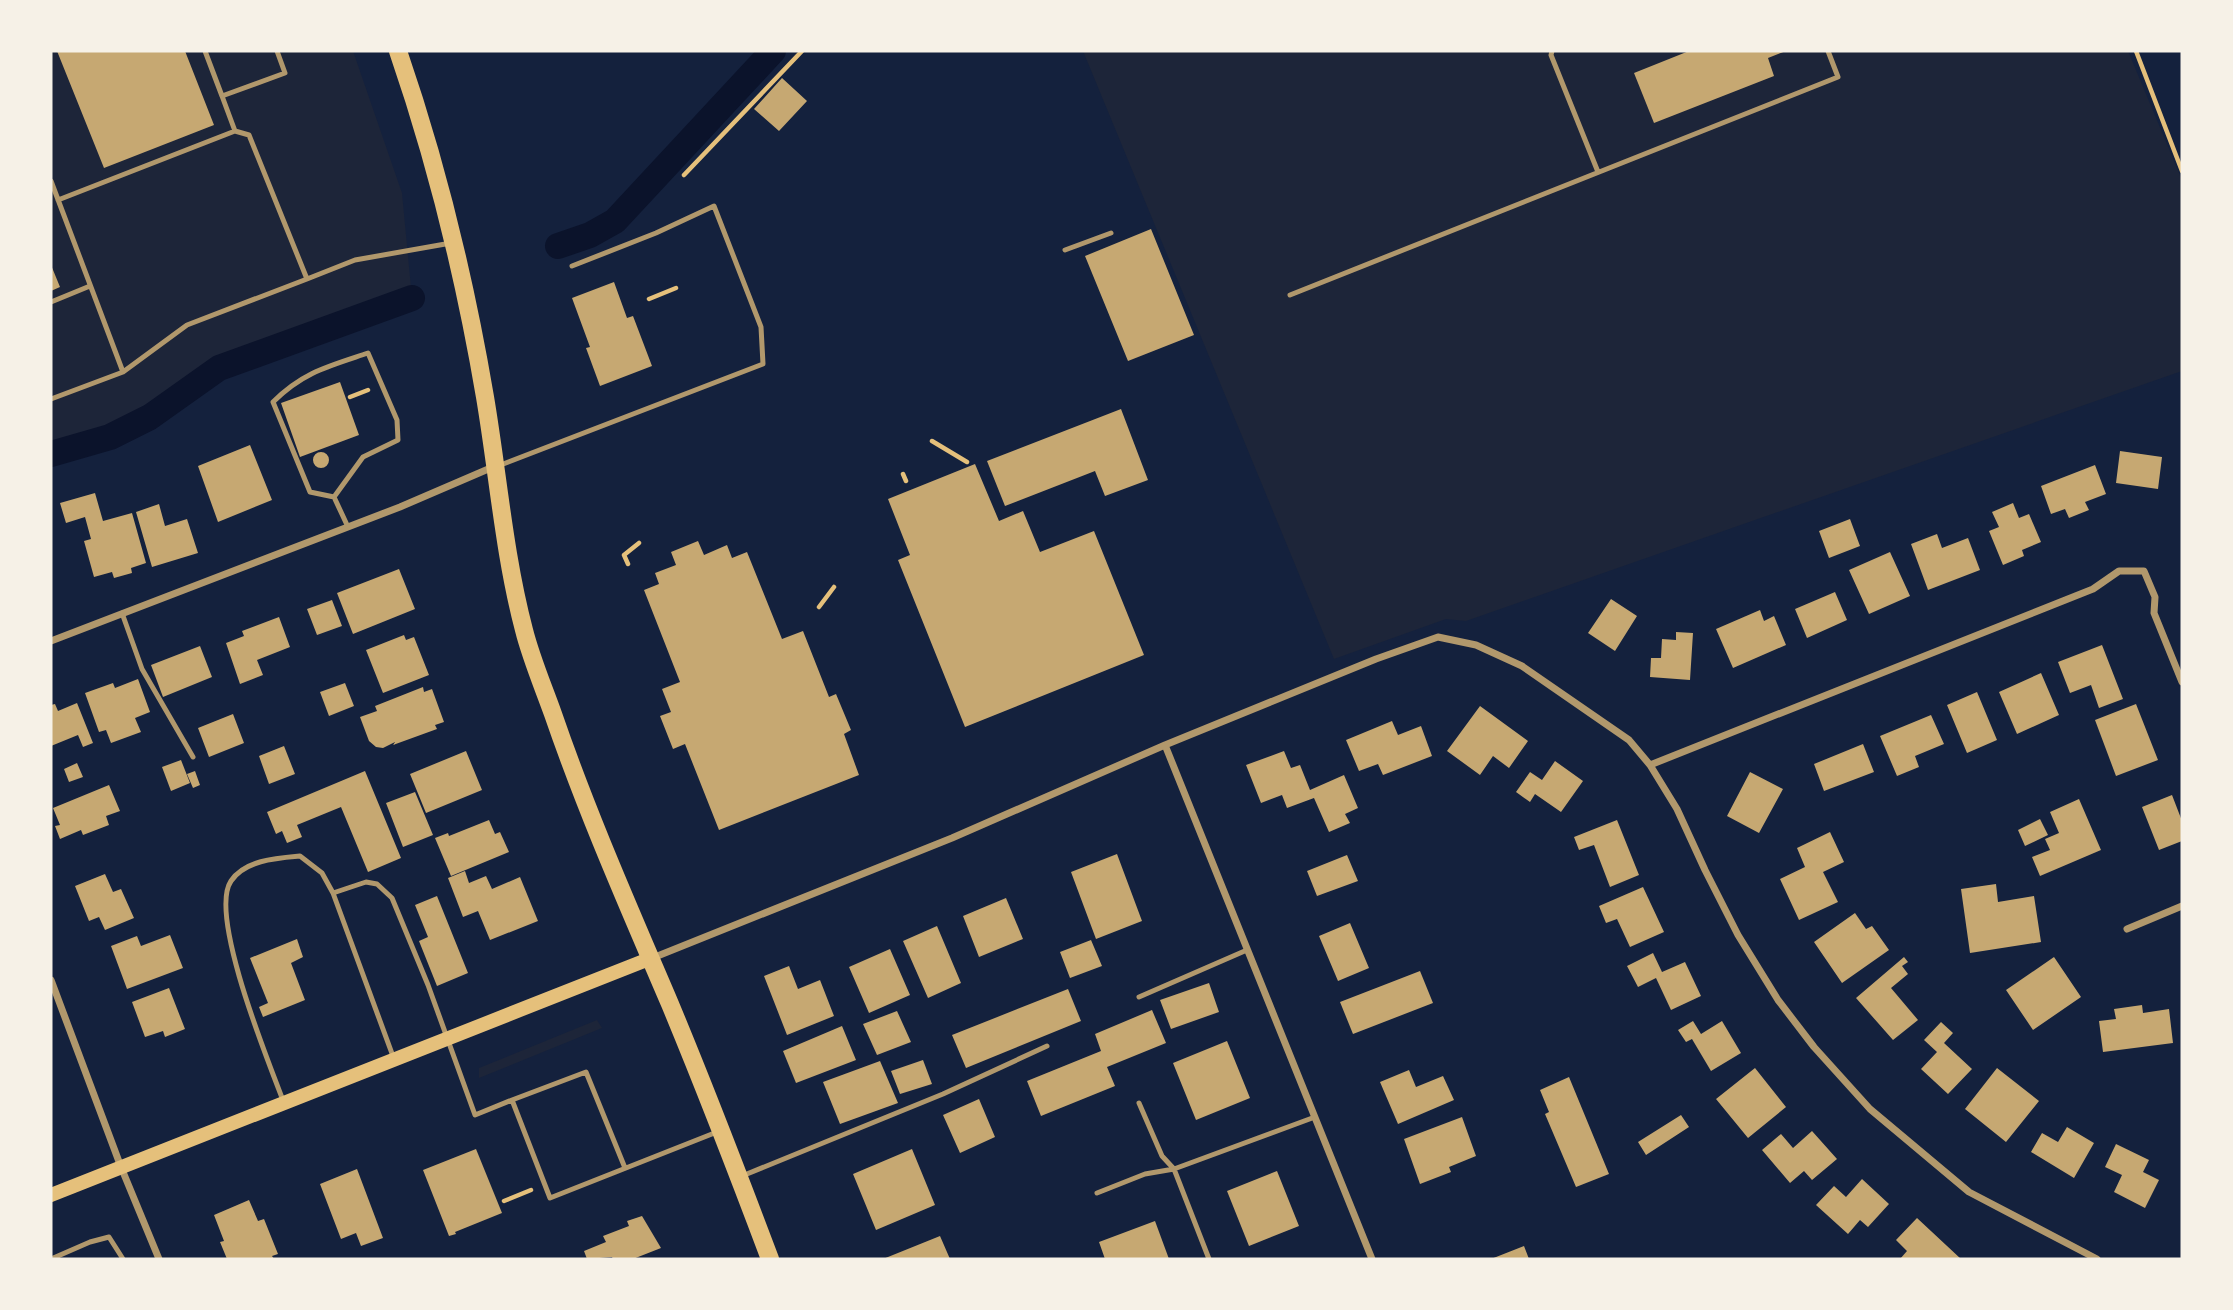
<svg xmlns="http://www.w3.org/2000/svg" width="2233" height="1310" font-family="'Noto Serif',serif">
<rect width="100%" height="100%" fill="#14213d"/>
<!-- green -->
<path fill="#1d2539" d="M51,51H353L402,193L412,298L219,368L150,417L110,437L51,454Z
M1083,51H2128L2182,180V371L1466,621L1446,619L1334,659Z
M597,1020L602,1028L479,1078V1068Z"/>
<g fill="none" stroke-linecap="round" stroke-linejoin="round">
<!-- canal -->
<path stroke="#0b132b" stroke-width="26" d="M558,246L590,235L615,221L773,51
M51,454L110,437L150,417L219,368L412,298"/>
</g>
<!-- building -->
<path fill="#c6a872" d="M57,51H185L214,125L104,168Z
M1689,51H1786L1768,58L1774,76L1654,123L1634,73Z
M782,78L807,101L779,131L754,109Z
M1151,229L1194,335L1128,361L1085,256Z
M51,265L60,287L51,291Z
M614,282L627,318L633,316L652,366L600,386L586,348L590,347L572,298Z
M340,382L359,435L300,457L281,403Z
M1121,409L1148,480L1105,496L1095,471L1005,506L987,461Z
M250,445L272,500L218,522L198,466Z
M2120,451L2162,457L2158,489L2116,483Z
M313 460a8 8 0 1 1 16 0a8 8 0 1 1-16 0Z
M975,464L999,521L1023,511L1040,552L1094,531L1144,655L965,727L898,560L910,555L888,499Z
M2095,465L2106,494L2085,502L2089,510L2069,518L2065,509L2051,514L2041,486Z
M95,493L103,521L132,513L146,563L131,568L132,573L114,578L112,572L94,577L84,541L91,539L85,517L66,523L60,503Z
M2013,503L2019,518L2029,514L2041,542L2022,550L2024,556L2003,565L1989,531L1999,527L1992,512Z
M159,504L165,526L187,519L198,553L152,567L136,512Z
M1850,519L1860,546L1829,558L1819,531Z
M1937,534L1942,548L1968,538L1980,570L1928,590L1911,544Z
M698,541L704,555L727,545L732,558L747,552L782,639L803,631L829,697L836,694L851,730L844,734L859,775L719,830L685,744L673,749L660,716L671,712L662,689L680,682L644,590L659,584L655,573L676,565L671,552Z
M1890,552L1910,596L1869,614L1849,570Z
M399,569L415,609L353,634L337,593Z
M1835,592L1847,620L1807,638L1795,609Z
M1611,599L1637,616L1615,651L1588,633Z
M332,600L342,626L317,635L307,609Z
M1760,610L1764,621L1774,616L1786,645L1733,668L1716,629Z
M279,617L290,647L257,660L263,675L240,684L226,643L244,636L242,631Z
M1676,632L1693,633L1690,680L1650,677L1651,658H1661L1662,639L1676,640Z
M404,635L406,640L414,637L429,675L383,693L366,650Z
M2102,645L2123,699L2099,708L2091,685L2070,693L2058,662Z
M200,646L212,677L163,697L151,665Z
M2041,673L2059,715L2017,734L1999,692Z
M138,679L150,712L135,718L141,732L111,743L106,730L99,732L85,693L113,683L115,688Z
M345,683L354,706L329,716L320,692Z
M423,687L424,692L432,689L444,722L435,725L437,729L393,745L395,742L383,748L376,747L369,741L360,717L377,711L375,706Z
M1977,692L1997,740L1967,753L1947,705Z
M77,703L93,743L83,747L78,735L51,746V705L55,704L58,711Z
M2136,704L2158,760L2116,776L2095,720Z
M1480,706L1528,741L1509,768L1493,756L1480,775L1447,751Z
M233,714L244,743L209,757L198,728Z
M1931,715L1944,744L1915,756L1919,767L1897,776L1880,736Z
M1392,721L1398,735L1421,726L1432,756L1383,775L1378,764L1359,771L1346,740Z
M1863,744L1874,772L1824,791L1814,764Z
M284,746L295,774L269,784L259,756Z
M466,751L482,790L426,813L410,774Z
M1284,751L1291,768L1300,765L1310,790L1344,775L1358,808L1345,814L1350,823L1329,832L1314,798L1287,808L1282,795L1261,803L1246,765Z
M181,760L190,783L171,791L162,767Z
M1555,761L1583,781L1561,812L1535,794L1530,802L1516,792L1530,772L1542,780Z
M77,763L83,777L69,782L64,769Z
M195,771L200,785L193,788L187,774Z
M365,771L401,858L368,872L341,807L297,825L302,837L287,843L282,831L276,834L267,812Z
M1750,772L1783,789L1759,833L1727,816Z
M109,785L120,811L106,816L109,825L83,835L81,830L60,839L55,826L60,825L53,808Z
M415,792L433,835L403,847L386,803Z
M2172,795L2182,821V841L2159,850L2142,807Z
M2079,799L2101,850L2040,876L2032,857L2050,850L2045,839L2059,833L2050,812Z
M2040,819L2048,835L2025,846L2018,830Z
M489,820L495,834L500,832L509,852L451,876L435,838L448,833L449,836Z
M1617,820L1639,875L1610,887L1594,845L1579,850L1574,837Z
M1830,832L1844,862L1823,872L1838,902L1799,920L1780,879L1805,867L1797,848Z
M1117,854L1142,921L1096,939L1071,872Z
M1347,855L1358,881L1317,896L1307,871Z
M465,871L469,883L486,876L492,889L520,877L538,921L490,940L478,911L463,917L448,878Z
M105,874L113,892L121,889L134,918L105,930L99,917L89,921L75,886Z
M1996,884L1998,902L2034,896L2041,942L1970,953L1961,889Z
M1643,887L1664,932L1630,947L1617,919L1606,923L1599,906Z
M437,896L468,973L437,986L419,941L428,937L415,905Z
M1006,898L1023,939L979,957L963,916Z
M1855,913L1866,929L1872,926L1889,950L1842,983L1814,942Z
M1350,923L1369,968L1338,981L1319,936Z
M937,926L961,983L928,998L903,941Z
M170,935L183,968L127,989L111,946L137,936L141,946Z
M297,939L303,957L291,963L305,1000L263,1017L259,1007L268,1003L250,958Z
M1091,940L1102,966L1070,978L1060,952Z
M890,949L910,995L869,1013L849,967Z
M1653,953L1662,972L1685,962L1701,996L1671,1010L1656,978L1638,987L1627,966Z
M1904,957L1908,962L1902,966L1908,974L1891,988L1918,1020L1893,1040L1856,998Z
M2054,957L2081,997L2033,1030L2006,990Z
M789,966L798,989L820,980L834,1016L787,1035L764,976Z
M1420,971L1433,1003L1353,1034L1340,1002Z
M1209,983L1219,1012L1171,1029L1160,1000Z
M169,988L185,1029L165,1037L163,1031L145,1037L132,1002Z
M1068,989L1081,1021L966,1068L952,1035Z
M2142,1005L2143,1013L2169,1009L2173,1043L2103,1052L2099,1021L2116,1019L2114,1009Z
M1152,1010L1166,1043L1107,1067L1115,1086L1041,1116L1027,1081L1101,1051L1095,1034Z
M897,1011L911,1042L877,1055L863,1024Z
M1693,1021L1701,1034L1722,1021L1741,1053L1711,1071L1692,1039L1686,1042L1678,1030Z
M1941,1022L1953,1033L1944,1043L1972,1069L1948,1094L1921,1069L1937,1052L1924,1040Z
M842,1026L856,1060L796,1083L783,1051Z
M1227,1041L1250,1098L1196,1120L1173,1063Z
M923,1060L932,1084L900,1094L891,1071Z
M880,1061L898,1103L840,1124L823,1082Z
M1755,1068L1786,1107L1748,1138L1716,1099Z
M1997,1068L2039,1101L2006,1142L1965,1109Z
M1409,1070L1416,1087L1443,1076L1454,1100L1398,1124L1380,1082Z
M1569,1077L1609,1174L1576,1187L1545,1114L1549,1112L1540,1090Z
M979,1099L995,1137L960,1153L943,1115Z
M1681,1115L1689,1127L1646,1155L1638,1142Z
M1462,1117L1476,1156L1449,1167L1451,1172L1420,1184L1404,1139Z
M2067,1127L2094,1143L2074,1178L2031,1152L2042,1133L2058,1142Z
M1812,1131L1837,1159L1812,1180L1804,1171L1790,1183L1762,1150L1781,1134L1793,1148Z
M2116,1144L2149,1160L2143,1172L2159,1180L2145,1208L2114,1192L2122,1175L2105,1167Z
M476,1149L502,1213L455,1232L456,1234L449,1236L423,1170Z
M912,1149L935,1205L876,1230L853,1174Z
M357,1169L383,1238L361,1246L356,1233L341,1239L320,1184Z
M1277,1171L1299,1226L1249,1246L1227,1191Z
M1862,1179L1889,1204L1868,1227L1860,1220L1848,1234L1816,1205L1834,1186L1846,1197Z
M249,1200L258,1221L264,1219L278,1254L272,1256L274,1259H227L220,1242L224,1241L214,1215Z
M642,1216L661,1248L633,1259H613L612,1257L587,1259L584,1251L606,1242L603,1236L629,1226L627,1221Z
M1917,1218L1961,1259H1900L1907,1251L1896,1240Z
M1155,1221L1169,1259H1105L1099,1242Z
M940,1236L950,1259H883Z
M1524,1246L1529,1259H1491Z"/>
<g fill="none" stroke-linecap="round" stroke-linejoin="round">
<!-- path -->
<path stroke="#e5c07b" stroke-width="4.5" d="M2136,51L2182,171
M684,175L802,51
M649,299L676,288
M350,397L368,390
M932,441L967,462
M903,474L906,481
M628,564L624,555L639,543
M819,607L834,587
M504,1201L531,1190"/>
<!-- service -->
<path stroke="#b1986c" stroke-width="5" d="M205,51L222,96L285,73L277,51
M1552,51L1551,55L1598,172
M235,131L249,135L307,279
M51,181L123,372
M58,200L235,131L222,96
M1065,250L1111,233
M1290,295L1838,77L1828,51
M51,302L90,286
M51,399L123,372L187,325L307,279L355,260L451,243
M498,466L763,364L761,327L714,206L656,233L572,266
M334,497L310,492L273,402C303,372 329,366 368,353L397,420L398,440L363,457L334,497L348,527
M122,613L142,669L193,757
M333,893L366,882L377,884L392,898L428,985L475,1115L512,1100L550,1198L717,1132
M1139,997L1247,950
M512,1100L586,1072L625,1168
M284,1103C269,1063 208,915 231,881C245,860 277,858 300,856L322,873L333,893L394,1059
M1139,1103L1162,1156L1174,1169L1209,1259
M742,1176L943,1094L1047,1046
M1097,1193L1145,1174L1174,1169L1315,1117
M51,1259L90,1242L109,1237L123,1259"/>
<!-- minor -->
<path stroke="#b1986c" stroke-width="7" d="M51,641L400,507L493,467
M1165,745L1372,1259
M1650,765L2093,589L2119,571H2144L2155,597L2154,613L2182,682
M2127,929L2182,906
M650,959L952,838L1165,745L1376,659L1438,637L1476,645L1522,666L1629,740L1650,765L1677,809L1705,870L1738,935L1778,1000L1814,1047L1870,1109L1969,1192L2097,1259
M51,980L121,1167L159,1259"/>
<!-- secondary -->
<path stroke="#e5c07b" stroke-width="14" d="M51,1195L649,959"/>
<!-- primary -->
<path stroke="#e5c07b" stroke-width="18" d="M398,51C437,164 465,279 485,397C498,474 504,554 524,630C531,658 543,686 553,714C587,813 629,908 670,1004C705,1088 738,1174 770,1259"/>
</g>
<!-- border -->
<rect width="2233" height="1310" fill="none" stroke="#f6f1e7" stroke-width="105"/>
</svg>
